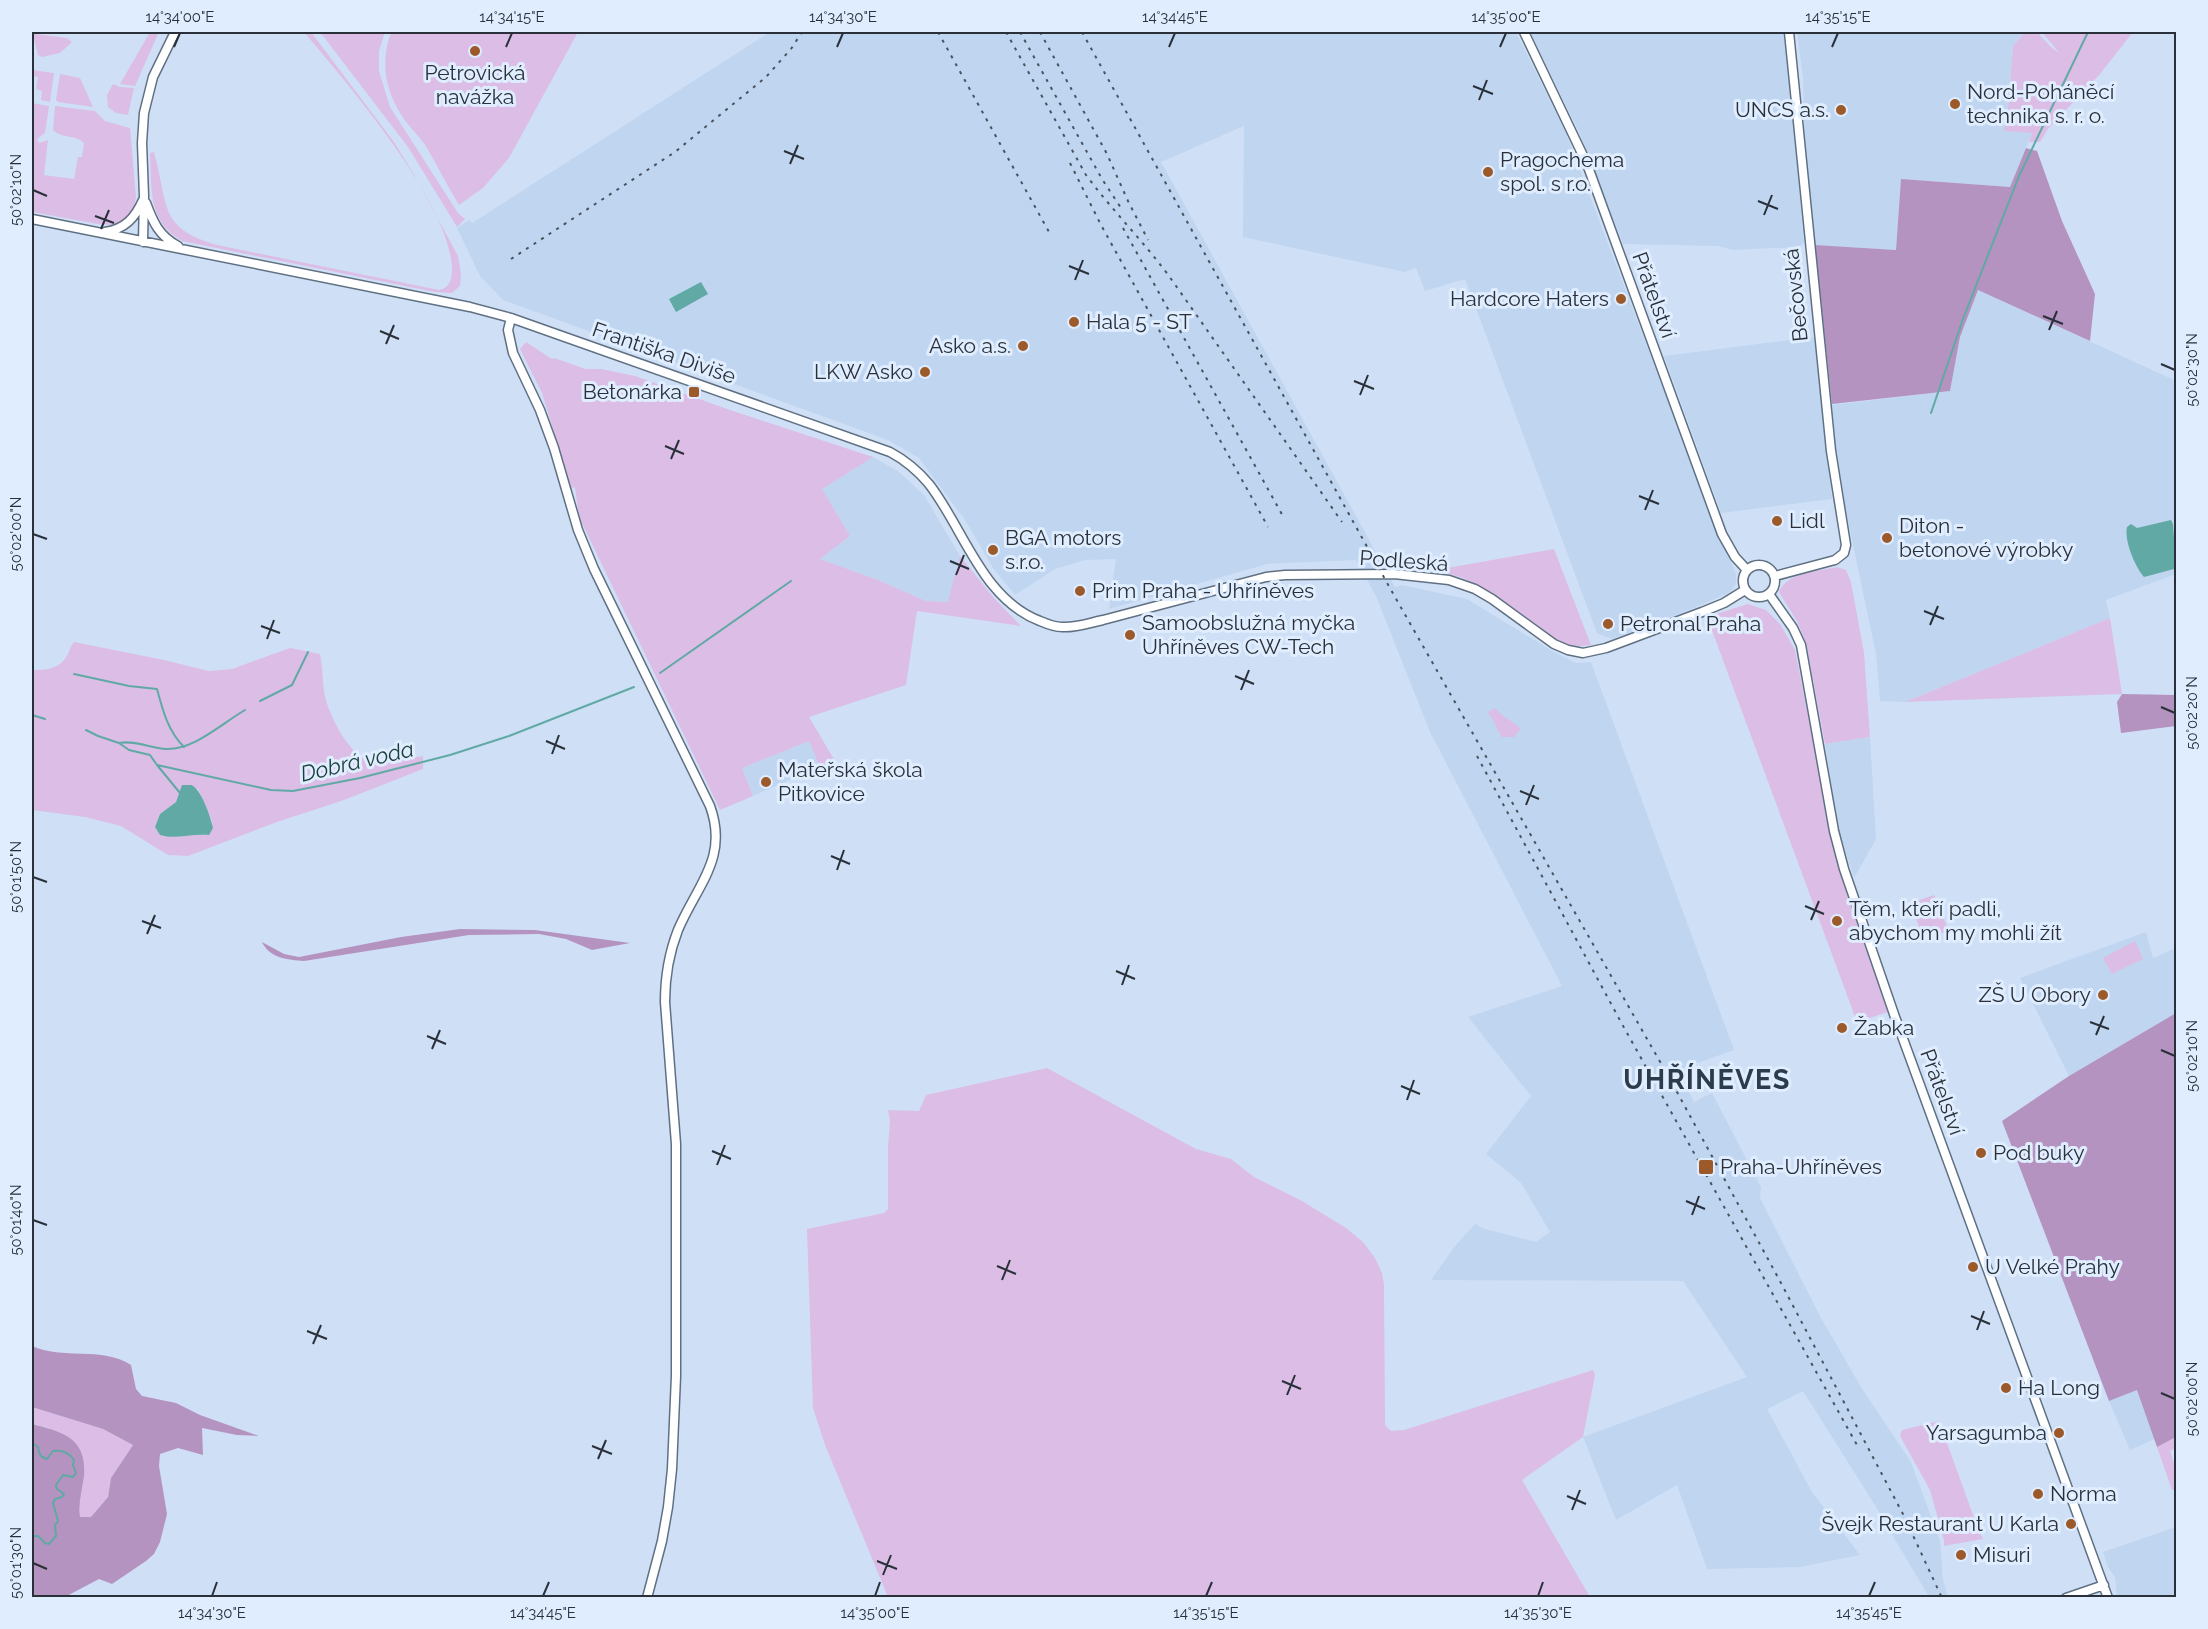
<svg xmlns="http://www.w3.org/2000/svg" width="2208" height="1629" font-family="Raleway,sans-serif">
<rect width="100%" height="100%" fill="#cfe0f6"/>
<!-- built -->
<path fill="#bfd5f0" d="M770,32H1516L1566,133L1713,520L1736,574V584L1730,592L1694,608L1612,639L1597,633L1465,279L1425,291L1416,268L1405,272L1243,237L1244,126L1161,162L1395,587L1402,585L1467,599L1554,652L1576,663L1591,662L1734,1050L1678,1070L1694,1102L1712,1093L1761,1187L1760,1198L1821,1318L1861,1387L1911,1462L1940,1541L1943,1580L1948,1597H1929L1873,1502L1803,1391L1767,1409L1812,1492L1860,1555L1800,1567L1707,1569L1677,1485L1616,1520L1583,1437L1747,1377L1683,1281L1431,1280L1455,1246L1475,1224L1485,1229L1536,1242L1550,1232L1521,1183L1486,1154L1531,1096L1468,1017L1562,986L1430,732L1376,596L1356,560L1267,564L1109,609L1116,559L1085,560L1055,569L1015,595L993,568L965,520L919,458L888,440L503,300L480,276L457,228L469,220L472,223Z
M1530,32H1785L1804,243L1799,247L1733,250L1718,246L1623,244L1580,134Z
M1797,32H2025L2013,46L2007,121L2003,131L2032,133L2010,187L1901,179L1896,250L1815,245L1805,163L1803,79Z
M1978,290L2174,380L2176,460V574L2106,600L2110,618L1905,702L1880,701L1876,654L1838,473L1832,405L1950,391L1960,337Z
M1814,337L1832,499L1721,513L1664,356Z
M873,457L898,471L924,495L960,556L949,602L926,601L878,580L820,559L850,536L821,489Z
M1870,737L1876,839L1854,878L1838,828L1825,744Z
M809,741L820,767L753,796L742,768Z
M2146,932L2153,958L2176,948V1013L2069,1076L2020,978Z
M2137,1390L2155,1439L2130,1450L2109,1401Z
M2176,1527V1597H2117L2115,1577L2108,1567L2103,1552Z"/>
<!-- green -->
<path fill="#dcbde6" fill-rule="evenodd" d="M150,32H159L135,86L120,84Z
M304,32H311L394,142L413,173L458,256L461,275L460,286L452,293L435,292L182,241C147,221 152,188 150,153L154,152C169,205 157,230 222,246L439,290C450,288 452,279 452,269C451,204 347,83 304,32Z
M320,32H385L379,51V71L390,107L458,213L465,219L457,227L408,147Z
M391,32H578L509,158L483,188L459,205C448,187 438,167 427,148C421,138 411,129 404,119C385,91 380,64 391,32Z
M2025,32H2037L2052,48L2059,53L2042,32H2133L2100,74L2048,129L2040,142H2029L2032,133L2003,131L2007,121L2013,46Z
M35,34L67,38L72,42L60,53L42,57L38,55L33,35Z
M32,70L54,73L50,102L41,100L42,91L36,89L38,77L32,76Z
M60,74L80,78L93,107L58,102L56,100Z
M113,84L120,87L134,88L128,115L116,113L108,107L107,95Z
M32,103L49,106L45,133L37,139L39,143L48,140L44,175L74,179L78,157H82L84,143C75,134 62,139 53,130L55,106L95,111L105,121L130,128L136,197L134,208L127,218L113,225L98,224L32,212Z
M526,342L552,359L554,358L586,369H601L635,376L730,410L873,457L822,489L850,536L820,559L878,580L926,601L948,602L960,556L993,597L1021,626L917,611L906,685L809,717L835,761L820,767L809,741L742,768L753,796L720,810L579,517L575,487L571,488L542,393L520,349Z
M1554,549L1591,645L1571,647L1556,639L1492,593L1463,578L1436,570Z
M1837,567L1846,570L1851,582L1864,653L1870,737L1825,744L1807,647L1798,623L1779,592C1786,573 1819,571 1837,567Z
M1748,604L1766,610L1780,624L1795,650L1832,837L1842,877L1888,1009V1012L1857,1022L1707,617Z
M2110,618L2122,694L1905,702Z
M74,642L164,660L209,671L232,669L290,648L320,654C323,668 322,682 325,696C328,713 349,755 368,760C385,764 406,758 423,756V769L344,800L277,822L188,856L168,855L121,826L85,817L32,810V670C43,670 56,670 64,660C69,655 69,648 74,642ZM182,786L198,789L212,821L209,835C192,833 176,840 160,835L155,827L160,814L176,802Z
M1496,708C1502,718 1514,721 1521,729L1514,737H1502L1488,712Z
M1934,895L1949,931L1923,939L1911,903Z
M2135,941L2143,959L2112,974L2103,958Z
M1047,1068L1196,1149L1231,1159L1254,1177L1302,1201L1346,1228L1363,1242L1375,1258L1382,1273L1384,1285L1385,1419V1425L1391,1431L1404,1430L1593,1370L1595,1375L1583,1437L1522,1480L1590,1597H888L825,1445L813,1408L807,1229L884,1213L888,1209V1147L890,1121L888,1110L919,1111L926,1095Z
M32,1407L103,1429L133,1445L111,1478L108,1497L91,1517H80L79,1501L84,1475L49,1428L32,1424Z
M1939,1421L1976,1523L1972,1525L1975,1532L1979,1531L1983,1539L1944,1546V1540L1930,1490L1900,1436L1902,1430Z
M2176,1437V1448L2170,1451L2176,1469V1489L2172,1490L2157,1447Z"/>
<!-- forest -->
<path fill="#b493c0" d="M2026,148L2037,151L2062,221L2095,294L2090,341L1978,290L1960,337L1950,391L1832,404L1815,245L1896,250L1901,179L2010,187Z
M2122,694L2176,695V726L2121,733L2117,702Z
M460,929L535,930L630,943L592,950L566,939L539,934L469,935L304,961C288,960 269,958 262,942L284,954L299,957L401,937Z
M2176,1013V1437L2157,1447L2137,1390L2109,1401L2002,1121L2069,1076Z
M32,1346C62,1360 102,1346 131,1365L136,1389L142,1396L176,1403L200,1415L259,1436L237,1435L202,1428L203,1455L178,1448L160,1454L159,1466L167,1514L160,1542L154,1554L146,1561L112,1584L99,1579L65,1597H32V1424C63,1432 87,1438 84,1476C82,1490 78,1503 80,1517H91L108,1497L111,1478L133,1445L103,1429L32,1407Z"/>
<!-- water -->
<path fill="#60a9a4" d="M701,282L708,294L676,312L669,299Z
M2171,520L2173,524L2176,564L2174,569L2144,577C2135,566 2124,541 2127,527L2131,524L2137,528Z
M182,785C183,785 190,785 191,785C201,788 211,818 213,828L209,835C192,833 176,840 160,835L155,827L160,814L176,802Z"/>
<g fill="none" stroke-linecap="round" stroke-linejoin="round">
<!-- stream -->
<path stroke="#60a9a4" stroke-width="2" d="M1931,413L1963,319L2019,176L2088,32
M660,673L791,581
M74,674L129,686L157,689C163,711 168,731 184,747
M260,701L292,685L308,652
M32,715L45,719
M86,730L98,736L119,743L129,750L150,755L157,765L271,790L293,791L360,778L450,755L509,736L634,687
M119,743C135,740 150,748 166,749C194,750 221,724 245,710
M157,765L180,793
M32,1443L38,1447C39,1454 40,1457 47,1459L53,1451C61,1450 69,1452 74,1460L73,1465L76,1473L73,1477L63,1475L56,1485L57,1489L64,1494L62,1497L55,1499L53,1503L58,1521L55,1525L56,1536L49,1544L45,1543L38,1536H32"/>
<defs>
<path id="secondary" d="M1524,32L1587,164L1722,534L1735,557L1747,570
M146,203C153,222 159,236 178,246
M32,219L470,307L511,318L890,452C905,460 918,471 929,484C964,529 982,599 1040,621C1047,624 1054,627 1062,627C1075,628 1089,623 1103,620L1266,577L1285,575L1394,574L1449,580L1475,589L1492,599L1554,644L1568,650L1583,653L1606,648L1702,612L1724,603L1745,590
M105,232C125,229 135,218 143,200
M143,242L144,196L142,143L144,113L153,77L175,32
M511,318L508,330L513,353L540,410L554,448L578,530L594,569L710,806C729,858 697,885 678,930C669,953 665,977 665,1002L676,1144V1376L672,1469L668,1507L662,1541L647,1598
M1743 581a16 16 0 1 1 32 0a16 16 0 1 1-32 0Z
M1775,576L1835,560L1844,553L1846,545L1831,451L1789,32
M1769,594L1793,628L1801,645L1834,831L1844,869L1895,1017L2108,1598
M2066,1598L2104,1585"/>
</defs>
<!-- secondary casing -->
<use href="#secondary" stroke="#607083" stroke-width="11"/>
<!-- secondary -->
<use href="#secondary" stroke="#fff" stroke-width="8"/>
<!-- rail -->
<path stroke="#4a535f" stroke-width="2" stroke-dasharray="3 6" stroke-linecap="butt" d="M938,32L1049,232
M1006,32L1086,175C1112,210 1143,241 1169,276L1342,522
M1020,32L1102,179L1121,208
M1040,32L1107,154L1128,201L1148,240
M1082,32L1391,590L1671,1081L1781,1283L1904,1516L1942,1598
M1070,163L1101,225L1268,527
M1123,228L1284,518
M511,259L675,152L766,77L791,49L802,32
M1477,756L1622,1024L1857,1445"/>
</g>
<!-- ticks -->
<path fill="none" stroke="#293039" stroke-width="2" d="M174,47L180,33M506,47L512,33M837,47L843,33M1169,47L1175,33M1500,47L1506,33M1832,47L1838,33M1473,86L1493,94M1479,100L1487,80M784,151L804,159M790,164L798,145M33,190L47,196M1758,201L1778,209M1764,215L1772,195M95,216L114,223M101,229L109,210M1069,266L1089,274M1075,280L1083,260M2043,316L2063,324M2049,330L2057,311M380,331L399,339M386,344L394,325M2161,364L2175,370M1354,381L1374,389M1360,395L1368,375M665,446L684,454M671,459L679,440M1639,496L1659,504M1645,510L1653,490M33,534L47,539M950,561L969,569M956,575L964,555M1924,611L1944,619M1930,625L1938,606M261,626L280,633M267,639L274,620M1235,676L1254,684M1241,690L1249,670M2161,707L2175,713M546,741L565,749M552,754L559,735M1520,791L1539,799M1526,805L1534,785M831,856L850,864M837,870L844,850M33,877L47,882M1805,906L1824,914M1811,920L1819,901M142,921L161,928M147,934L155,915M1116,971L1135,979M1122,985L1129,965M2090,1022L2109,1029M2096,1035L2104,1016M427,1036L446,1044M432,1049L440,1030M2161,1050L2175,1056M1401,1086L1420,1094M1407,1100L1414,1080M712,1151L731,1159M717,1165L725,1145M1686,1201L1705,1209M1692,1215L1699,1196M33,1220L47,1225M997,1266L1016,1274M1002,1280L1010,1260M1971,1316L1990,1324M1977,1330L1984,1311M307,1331L327,1339M313,1344L321,1325M1282,1381L1301,1389M2161,1393L2175,1399M1287,1395L1295,1375M592,1446L612,1454M598,1459L606,1440M1567,1496L1586,1504M1572,1510L1580,1490M877,1561L897,1569M33,1563L47,1569M883,1575L891,1555M212,1596L217,1582M543,1596L549,1582M875,1596L880,1582M1206,1596L1212,1582M1538,1596L1543,1582M1869,1596L1875,1582"/>
<!-- markers -->
<g fill="#9c5929" stroke="#dfedff" stroke-width="2">
<circle cx="475" cy="51" r="6"/>
<circle cx="1955" cy="104" r="6"/>
<circle cx="1841" cy="110" r="6"/>
<circle cx="1488" cy="172" r="6"/>
<circle cx="1621" cy="299" r="6"/>
<circle cx="1074" cy="322" r="6"/>
<circle cx="1023" cy="346" r="6"/>
<circle cx="925" cy="372" r="6"/>
<rect x="688" y="386" width="12" height="12" rx="3"/>
<circle cx="1777" cy="521" r="6"/>
<circle cx="1887" cy="538" r="6"/>
<circle cx="993" cy="550" r="6"/>
<circle cx="1080" cy="591" r="6"/>
<circle cx="1608" cy="624" r="6"/>
<circle cx="1130" cy="635" r="6"/>
<circle cx="766" cy="782" r="6"/>
<circle cx="1837" cy="921" r="6"/>
<circle cx="2103" cy="995" r="6"/>
<circle cx="1842" cy="1028" r="6"/>
<circle cx="1981" cy="1153" r="6"/>
<rect x="1698" y="1159" width="16" height="16" rx="3"/>
<circle cx="1973" cy="1267" r="6"/>
<circle cx="2006" cy="1388" r="6"/>
<circle cx="2059" cy="1433" r="6"/>
<circle cx="2038" cy="1494" r="6"/>
<circle cx="2071" cy="1524" r="6"/>
<circle cx="1961" cy="1555" r="6"/>
</g>
<g text-anchor="middle" stroke-width="6" stroke-linejoin="round" paint-order="stroke">
<!-- poi labels -->
<g font-size="21" fill="#293039" stroke="#dfedff" text-anchor="start">
<text x="475" y="80" text-anchor="middle">Petrovická<tspan x="475" dy="24">navážka</tspan></text>
<text x="1967" y="99">Nord-Poháněcí<tspan x="1967" dy="24">technika s. r. o.</tspan></text>
<text x="1829" y="117" text-anchor="end">UNCS a.s.</text>
<text x="1500" y="167">Pragochema<tspan x="1500" dy="24">spol. s r.o.</tspan></text>
<text x="1609" y="306" text-anchor="end">Hardcore Haters</text>
<text x="1086" y="329">Hala 5 - ST</text>
<text x="1011" y="353" text-anchor="end">Asko a.s.</text>
<text x="913" y="379" text-anchor="end">LKW Asko</text>
<text x="682" y="399" text-anchor="end">Betonárka</text>
<text x="1789" y="528">Lidl</text>
<text x="1899" y="533">Diton -<tspan x="1899" dy="24">betonové výrobky</tspan></text>
<text x="1005" y="545">BGA motors<tspan x="1005" dy="24">s.r.o.</tspan></text>
<text x="1092" y="598">Prim Praha - Uhříněves</text>
<text x="1142" y="630">Samoobslužná myčka<tspan x="1142" dy="24">Uhříněves CW-Tech</tspan></text>
<text x="1620" y="631">Petronal Praha</text>
<text x="778" y="777">Mateřská škola<tspan x="778" dy="24">Pitkovice</tspan></text>
<text x="1849" y="916">Těm, kteří padli,<tspan x="1849" dy="24">abychom my mohli žít</tspan></text>
<text x="2091" y="1002" text-anchor="end">ZŠ U Obory</text>
<text x="1854" y="1035">Žabka</text>
<text x="1993" y="1160">Pod buky</text>
<text x="1720" y="1174">Praha-Uhříněves</text>
<text x="1985" y="1274">U Velké Prahy</text>
<text x="2018" y="1395">Ha Long</text>
<text x="2047" y="1440" text-anchor="end">Yarsagumba</text>
<text x="2050" y="1501">Norma</text>
<text x="2059" y="1531" text-anchor="end">Švejk Restaurant U Karla</text>
<text x="1973" y="1562">Misuri</text>
</g>
<!-- street labels -->
<g font-size="21" fill="#293039" stroke="#dfedff">
<text transform="translate(1654 295) rotate(70)" y="7">Přátelství</text>
<text transform="translate(1796 295) rotate(-96)" y="7">Bečovská</text>
<text transform="translate(664 353) rotate(19)" y="7">Františka Diviše</text>
<text transform="translate(1404 561) rotate(4)" y="7">Podleská</text>
<text transform="translate(1942 1092) rotate(70)" y="7">Přátelství</text>
</g>
<!-- water labels -->
<g font-size="22" font-style="italic" fill="#1b3f3c" stroke="#dfedff">
<text transform="translate(357 761) rotate(-13)" y="8">Dobrá voda</text>
</g>
<!-- district labels -->
<g font-size="27" font-weight="bold" letter-spacing="1.5" fill="#2d3c4d" stroke="#dfedff">
<text x="1707" y="1089">UHŘÍNĚVES</text>
</g>
</g>
<!-- border -->
<rect width="2208" height="1629" fill="none" stroke="#dfedff" stroke-width="66"/>
<rect x="33" y="33" width="2142" height="1563" fill="none" stroke="#293039" stroke-width="2"/>
<g font-size="15" text-anchor="middle" fill="#293039">
<text x="180" y="22">14°34'00"E</text>
<text x="512" y="22">14°34'15"E</text>
<text x="843" y="22">14°34'30"E</text>
<text x="1175" y="22">14°34'45"E</text>
<text x="1506" y="22">14°35'00"E</text>
<text x="1838" y="22">14°35'15"E</text>
<text transform="translate(16 190) rotate(-90)" y="5">50°02'10"N</text>
<text transform="translate(2192 370) rotate(-90)" y="5">50°02'30"N</text>
<text transform="translate(16 534) rotate(-90)" y="5">50°02'00"N</text>
<text transform="translate(2192 713) rotate(-90)" y="5">50°02'20"N</text>
<text transform="translate(16 877) rotate(-90)" y="5">50°01'50"N</text>
<text transform="translate(2192 1056) rotate(-90)" y="5">50°02'10"N</text>
<text transform="translate(16 1220) rotate(-90)" y="5">50°01'40"N</text>
<text transform="translate(2192 1399) rotate(-90)" y="5">50°02'00"N</text>
<text transform="translate(16 1563) rotate(-90)" y="5">50°01'30"N</text>
<text x="212" y="1618">14°34'30"E</text>
<text x="543" y="1618">14°34'45"E</text>
<text x="875" y="1618">14°35'00"E</text>
<text x="1206" y="1618">14°35'15"E</text>
<text x="1538" y="1618">14°35'30"E</text>
<text x="1869" y="1618">14°35'45"E</text>
</g>
</svg>
